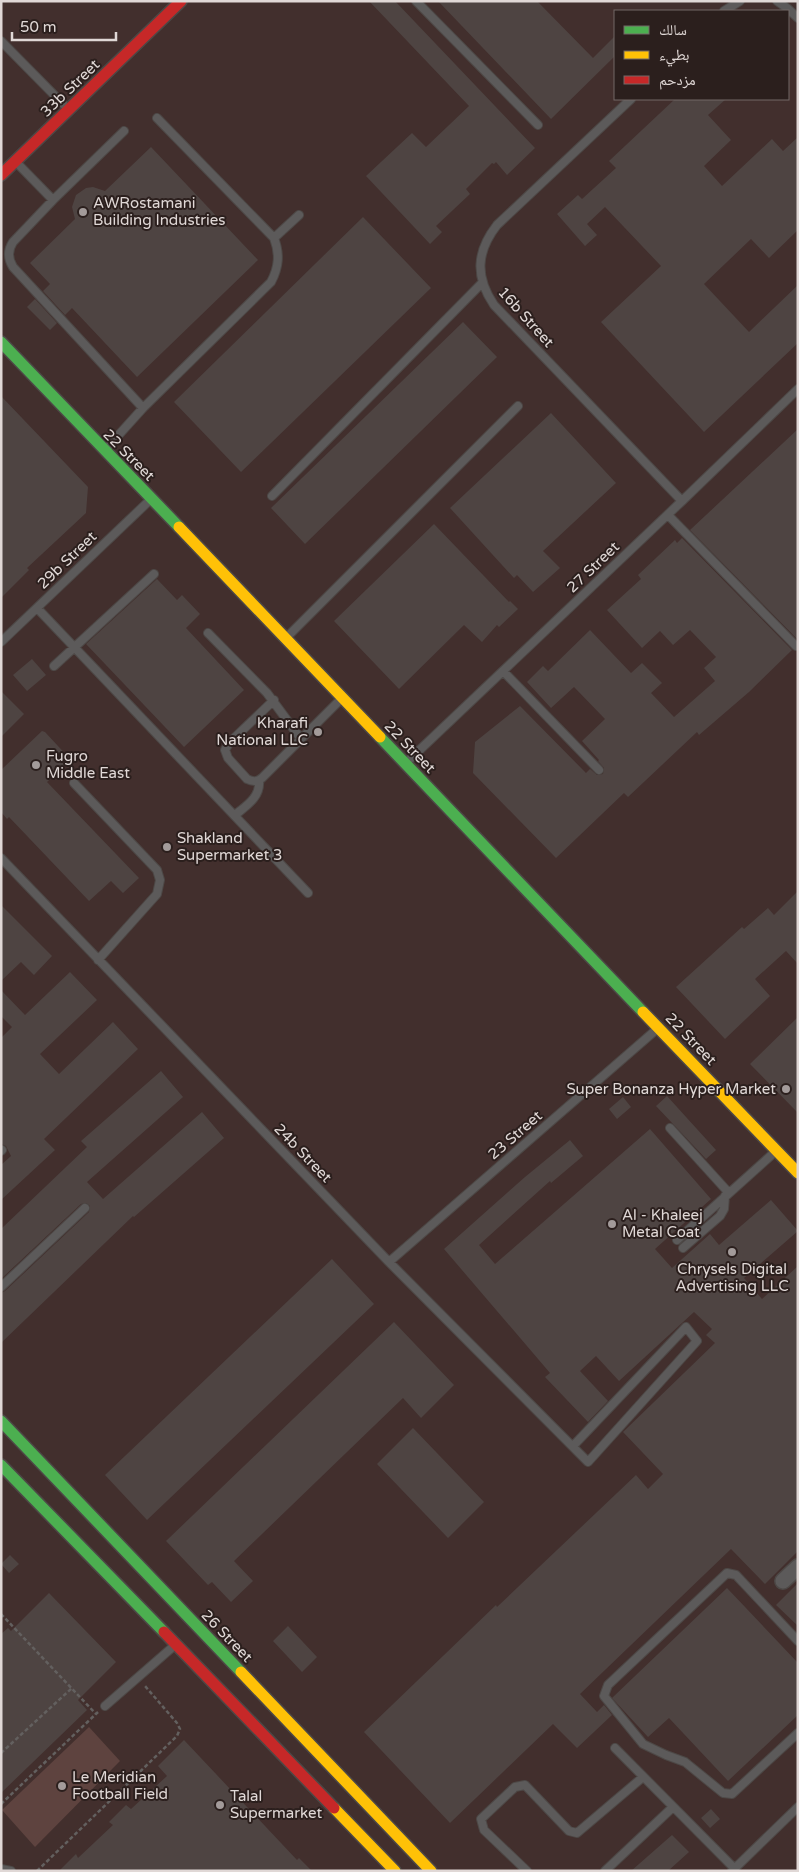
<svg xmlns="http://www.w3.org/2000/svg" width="799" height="1872" font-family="'Varela Round','Noto Naskh Arabic',sans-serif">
<rect width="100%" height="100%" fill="#322b2a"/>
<!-- built -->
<path fill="#422f2d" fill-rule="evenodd" d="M1,1H798V1871H1ZM615,11H788V99H615Z"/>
<!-- green -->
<path fill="#5e433f" d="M89,1727L120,1761L35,1847L2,1810Z"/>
<!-- building -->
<path fill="#4e4442" d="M369,1H395L535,148L507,175L496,162L494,164L492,163L466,189L470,194L436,226L442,232L430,244L366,176L412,133L426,147L469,106Z
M438,1H537L593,58L615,36V56L551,119Z
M675,99H726L708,115L731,140L704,166L722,186L772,139L783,151L798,137V230L769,258L751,239L704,284L749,332L798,285V343L704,432L601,322L661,266L605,207L587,224L597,235L585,246L557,214L578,195L582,199L616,168L609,161Z
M151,147L258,260L137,377L72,308L65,315L43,291L50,284L30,263L75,219L72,207L76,195L86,188L93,187L105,191Z
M363,217L431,288L241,472L174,402Z
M35,299L57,323L50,330L27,307Z
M463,322L497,357L305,544L271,508Z
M1,396L88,487L86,513L27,568L29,570L1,598Z
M551,413L616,483L543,551L560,568L533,592L517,575L514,578L450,508Z
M798,429V640L690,530Z
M434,524L509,602L510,601L518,609L499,627L497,625L482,642L464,625L399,689L334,621Z
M682,538L792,650L749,692L699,735L697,732L628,797L624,793L556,858L473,773L475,742L520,706L586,773L590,769L597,775L603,774L604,768L598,761L599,760L582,741L605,719L574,687L551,708L527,682L543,666L548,671L590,630L631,673L642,663L662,683L651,693L674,717L715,681L704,668L716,657L690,630L673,645L660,631L642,648L607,610L641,579L638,575L675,540L677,543Z
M157,579L177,600L182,595L200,614L186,628L244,690L184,747L86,644Z
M32,659L46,675L27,691L13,675Z
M1,691L24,714L1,737Z
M42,731L45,732L71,760L47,782L139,878L123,893L111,881L89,901L9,817L7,819L1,812V770Z
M798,891V964L786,951L755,979L770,996L725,1039L676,987L742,927L744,929L768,908L774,915Z
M1,905L52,956L34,975L21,962L1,981Z
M70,972L97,1000L40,1054L59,1074L113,1022L138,1049L44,1139L55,1150L1,1200V1165L11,1156L6,1146L1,1144V1038L12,1027L1,1016V990L25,1015Z
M798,1017V1113L750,1064Z
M161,1071L183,1097L87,1182L103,1199L202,1112L224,1138L134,1217L133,1216L1,1343V1293L5,1291L89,1212L90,1206L86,1203L81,1204L1,1279V1229L87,1147L81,1141Z
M667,1096L716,1150L706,1159L656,1106Z
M623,1097L631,1107L617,1119L609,1109Z
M650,1129L711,1199L655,1249L672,1268L710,1234L719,1245L771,1200L798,1231L744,1278L762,1299L798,1266V1551L765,1584L731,1549L580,1694L597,1712L604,1705L612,1715L577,1748L553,1724L450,1823L364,1732L496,1605L497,1607L636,1475L648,1489L663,1474L623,1432L715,1343L706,1335L712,1329L694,1312L619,1381L596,1356L580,1371L608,1401L588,1422L545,1377L550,1373L444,1249L525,1177L570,1140L583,1156L551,1183L550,1181L479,1245L495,1264Z
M332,1259L374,1304L147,1520L105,1475Z
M394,1322L454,1385L421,1418L403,1398L234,1561L253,1581L231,1602L212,1582L208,1585L166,1541Z
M413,1428L484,1502L448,1538L377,1464Z
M10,1555L19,1564L9,1573L1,1564Z
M798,1583V1626L776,1605Z
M727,1588L798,1663V1715L728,1781L669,1718L648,1737L612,1698Z
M49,1593L116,1662L78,1700L87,1710L1,1793V1634L8,1628L11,1631Z
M288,1626L317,1657L302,1672L273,1641Z
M184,1740L297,1860L299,1858L312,1871H59L76,1854L78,1858L113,1825L109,1822L126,1805L131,1809L167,1776L158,1766Z
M711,1809L720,1819L710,1828L701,1818Z
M672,1835L689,1852L668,1871H631Z"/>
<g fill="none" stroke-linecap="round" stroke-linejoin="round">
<defs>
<path id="lane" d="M416,1L538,125
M777,1L787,8L798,18
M724,11L740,1
M1,41L67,108
M631,99L497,225C476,252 475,277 494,305L682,501
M124,131L53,200L13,242C7,251 8,259 13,267L143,408
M16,162L53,200
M274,238L299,215
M106,449L143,408L271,282C279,267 280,254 274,238L157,118
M272,496L482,283
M668,515L796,646
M37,608L308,893
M208,633L267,693L301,739
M287,637L518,406
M1,642L150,500
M54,666L154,574
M503,671L599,770
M274,700L229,743L225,750L228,758L247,779C253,782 257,782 262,778L341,699
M407,762L682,501L798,389
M74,783L157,870L160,880L157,894L98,960
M235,815C246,806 261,797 259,780
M1,858L389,1262L588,1462L697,1341L686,1327L573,1446
M670,1128L729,1193
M1,1151L2,1150
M677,1240L776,1151
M683,1248L720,1216L724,1209L725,1196
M389,1262L657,1029
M1,1287L85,1208
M798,1641L736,1575L727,1573L608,1685L604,1696L643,1744L666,1755L685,1762L723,1793L732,1794L798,1733
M105,1706L175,1645
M615,1748L734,1868
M1,1869L11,1871
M527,1871L484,1830L481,1819L515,1787L525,1785L569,1831L577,1833L643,1777
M605,1871L673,1807
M732,1871L798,1807"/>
<path id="street" d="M783,1581L798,1567"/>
<path id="fast" d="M1,342L179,527
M380,737L643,1012
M1,1421L241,1672
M1,1465L164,1632"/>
<path id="slow" d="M179,527L380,737
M643,1012L798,1173
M241,1672L431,1871
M334,1808L395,1871"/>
<path id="jam" d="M1,175L181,1
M164,1632L334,1808"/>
</defs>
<!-- lane casing -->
<use href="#lane" stroke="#4d4846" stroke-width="10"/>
<!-- street casing -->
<use href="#street" stroke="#4d4846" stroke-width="18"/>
<!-- fast casing -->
<use href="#fast" stroke="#4d4846" stroke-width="14"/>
<!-- slow casing -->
<use href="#slow" stroke="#4d4846" stroke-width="14"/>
<!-- jam casing -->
<use href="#jam" stroke="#4d4846" stroke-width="14"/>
<!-- path -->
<path stroke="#63605f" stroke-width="2.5" stroke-dasharray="4 2.5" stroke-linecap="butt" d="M1,1614L96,1714
M1,1753L72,1688
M1,1804L98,1712
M37,1871L177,1736L180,1729L177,1723L145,1686"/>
<!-- lane -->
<use href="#lane" stroke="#5c5a5a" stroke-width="8"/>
<!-- street -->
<use href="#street" stroke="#5c5a5a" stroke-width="15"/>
<!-- fast -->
<use href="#fast" stroke="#4caf50" stroke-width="11"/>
<!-- slow -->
<use href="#slow" stroke="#ffc107" stroke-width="11"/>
<!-- jam -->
<use href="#jam" stroke="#c62828" stroke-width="11"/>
</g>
<!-- markers -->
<g fill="#a39b9a" stroke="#2b1f1d" stroke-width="2">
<circle cx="83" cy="212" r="5"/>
<circle cx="318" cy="732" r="5"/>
<circle cx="36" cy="765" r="5"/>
<circle cx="167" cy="847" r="5"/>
<circle cx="786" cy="1089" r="5"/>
<circle cx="612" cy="1224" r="5"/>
<circle cx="732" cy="1252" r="5"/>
<circle cx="62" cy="1786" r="5"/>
<circle cx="220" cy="1805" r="5"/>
</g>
<g text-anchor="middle" stroke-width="4" stroke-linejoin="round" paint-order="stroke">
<!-- street labels -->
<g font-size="15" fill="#e0d8d6" stroke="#2b1f1d">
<text transform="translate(70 88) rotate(-44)" y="5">33b Street</text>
<text transform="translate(526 317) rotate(48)" y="5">16b Street</text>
<text transform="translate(129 455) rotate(45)" y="5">22 Street</text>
<text transform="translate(67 560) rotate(-44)" y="5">29b Street</text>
<text transform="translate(593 567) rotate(-44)" y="5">27 Street</text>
<text transform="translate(410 747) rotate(46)" y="5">22 Street</text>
<text transform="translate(691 1039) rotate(46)" y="5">22 Street</text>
<text transform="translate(515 1135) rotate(-41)" y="5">23 Street</text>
<text transform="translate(303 1153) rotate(46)" y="5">24b Street</text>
<text transform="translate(227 1636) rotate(46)" y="5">26 Street</text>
</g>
<!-- poi labels -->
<g font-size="15" fill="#e0d8d6" stroke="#2b1f1d" text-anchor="start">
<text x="93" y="208">AWRostamani<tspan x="93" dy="17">Building Industries</tspan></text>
<text x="308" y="728" text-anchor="end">Kharafi<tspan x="308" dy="17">National LLC</tspan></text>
<text x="46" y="761">Fugro<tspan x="46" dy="17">Middle East</tspan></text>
<text x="177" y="843">Shakland<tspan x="177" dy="17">Supermarket 3</tspan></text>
<text x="776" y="1094" text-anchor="end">Super Bonanza Hyper Market</text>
<text x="622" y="1220">Al - Khaleej<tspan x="622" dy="17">Metal Coat</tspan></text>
<text x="732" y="1274" text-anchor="middle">Chrysels Digital<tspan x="732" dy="17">Advertising LLC</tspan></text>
<text x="72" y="1782">Le Meridian<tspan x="72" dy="17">Football Field</tspan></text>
<text x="230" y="1801">Talal<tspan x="230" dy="17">Supermarket</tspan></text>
</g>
</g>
<!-- border -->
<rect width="799" height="1872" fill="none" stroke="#e0d8d6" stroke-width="5"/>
<!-- legend -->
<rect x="614" y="10" width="175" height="90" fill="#2b1f1d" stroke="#736967"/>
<rect x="624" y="26" width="25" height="8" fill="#4caf50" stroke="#736967"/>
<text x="659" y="35" font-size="15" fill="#e0d8d6">سالك</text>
<rect x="624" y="51" width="25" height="8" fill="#ffc107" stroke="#736967"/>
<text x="659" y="60" font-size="15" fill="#e0d8d6">بطيء</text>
<rect x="624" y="76" width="25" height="8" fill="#c62828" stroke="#736967"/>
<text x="659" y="85" font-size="15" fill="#e0d8d6">مزدحم</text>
<!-- scale -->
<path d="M12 32v8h104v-8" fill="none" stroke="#e0d8d6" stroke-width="2.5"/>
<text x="20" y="32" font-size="15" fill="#e0d8d6" stroke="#2b1f1d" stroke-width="4" paint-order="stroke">50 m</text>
</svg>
